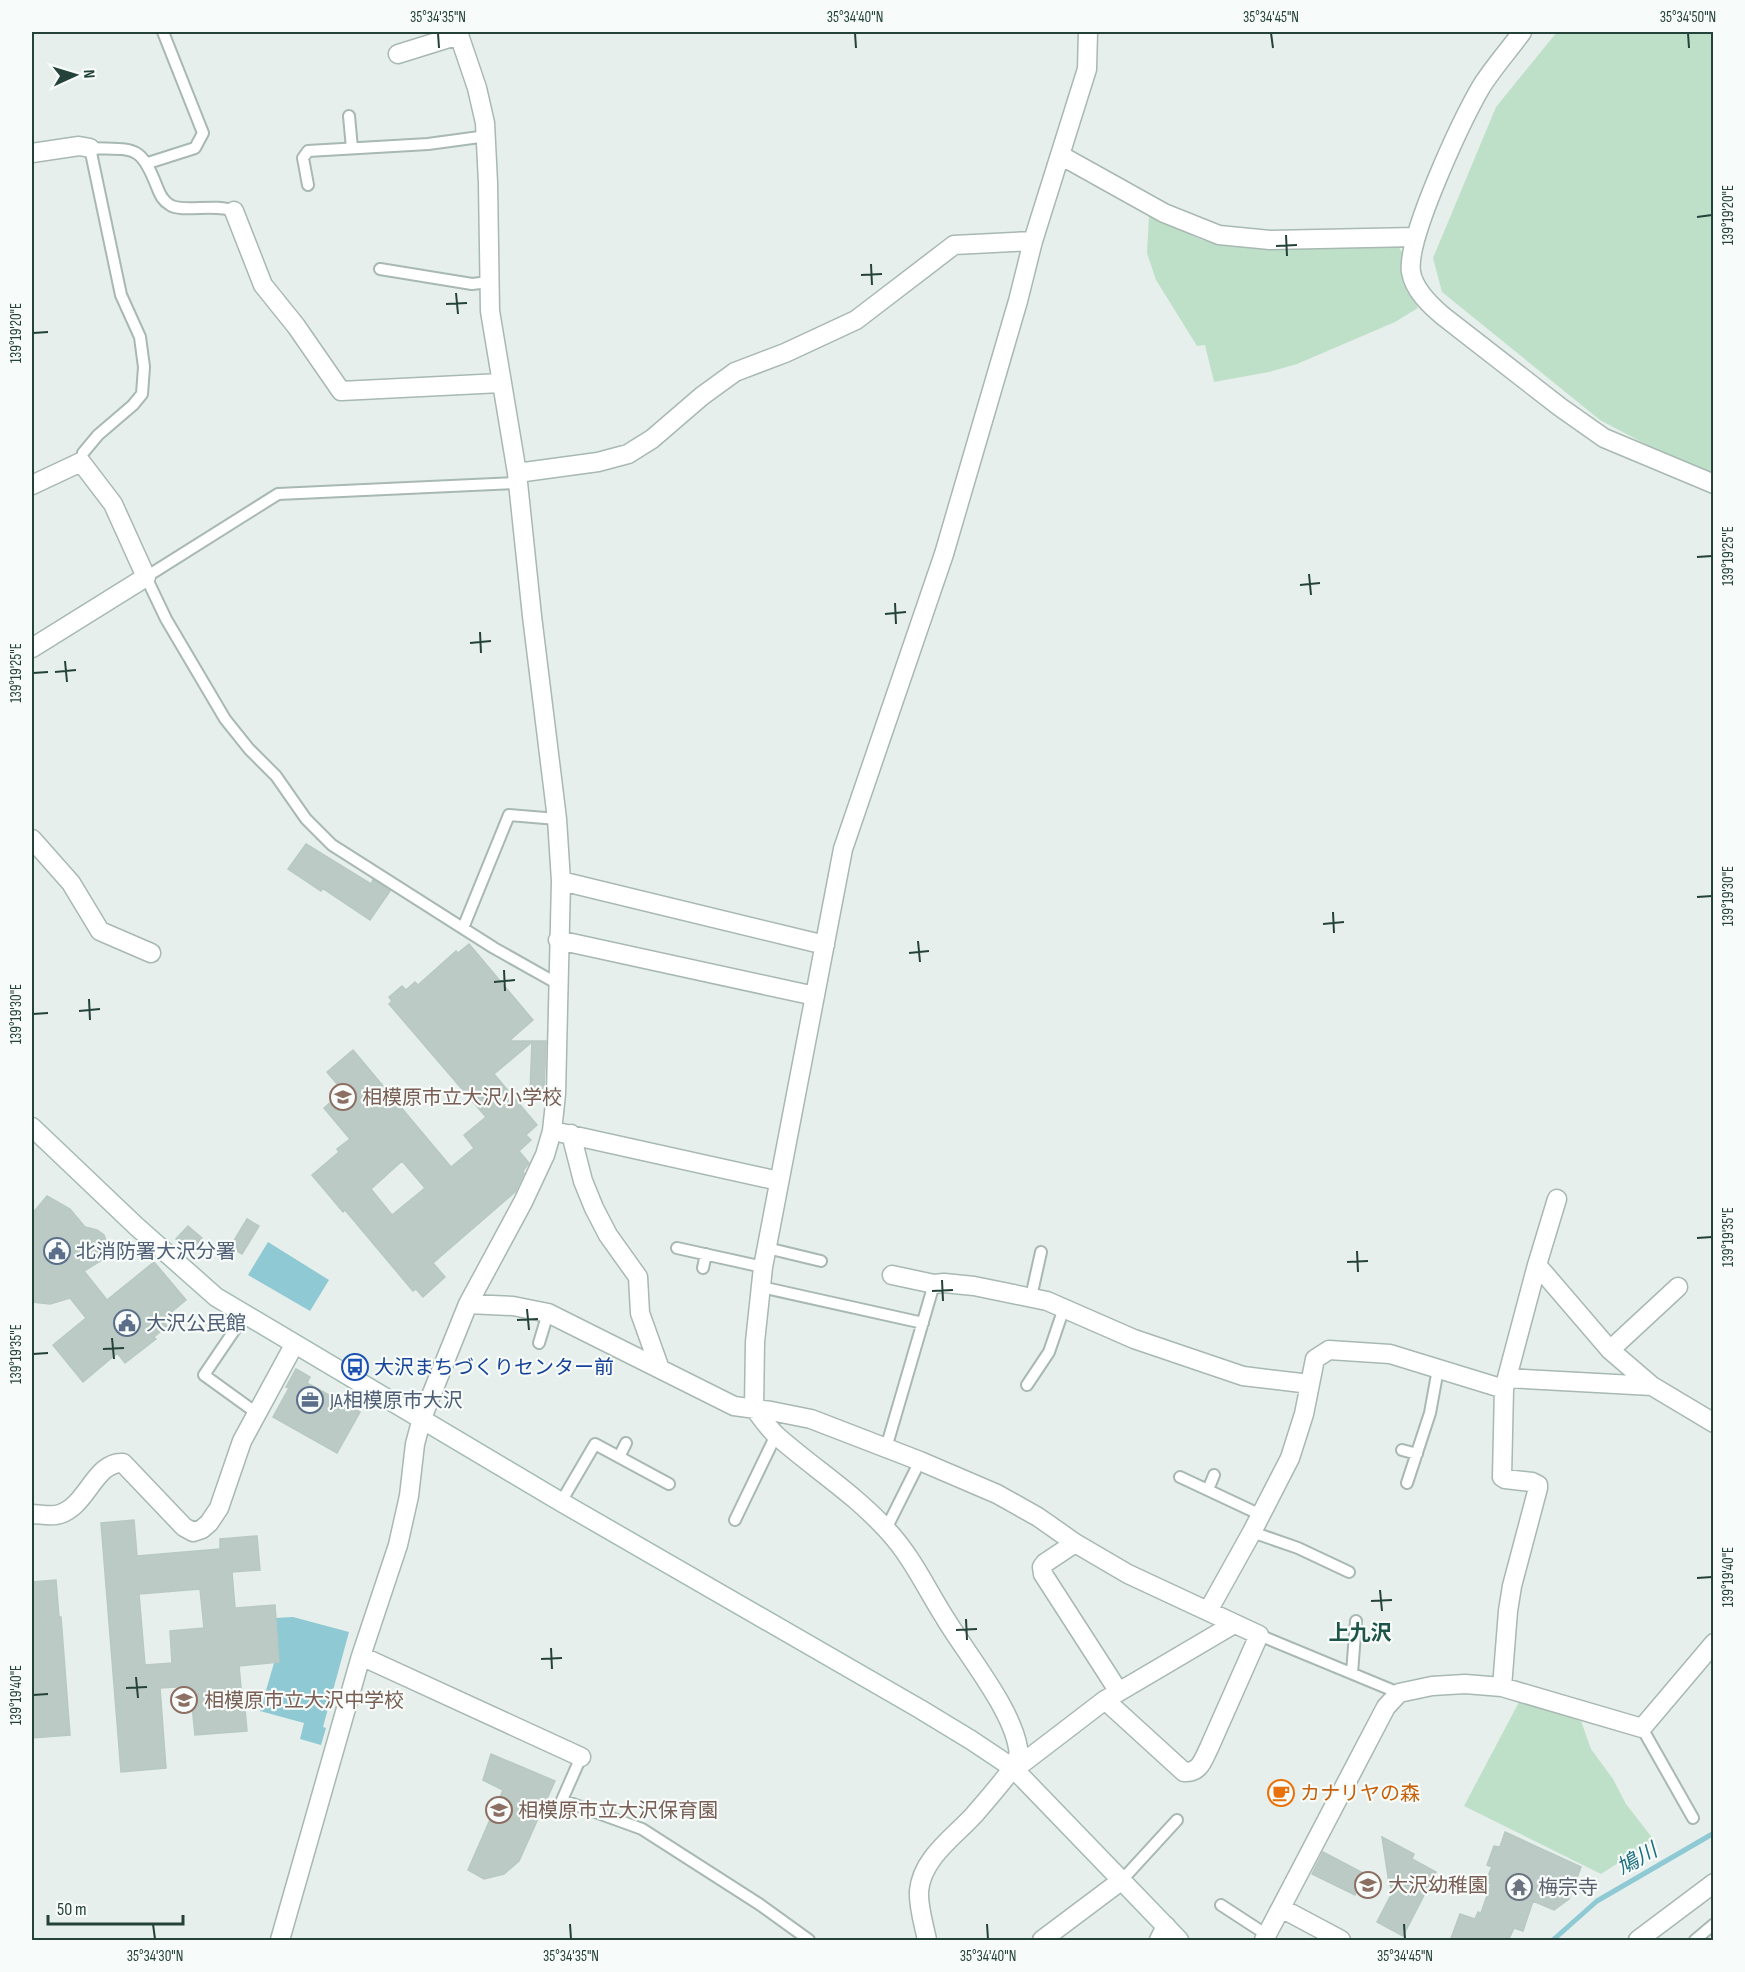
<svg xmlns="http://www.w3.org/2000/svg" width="1745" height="1972" font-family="'Sofia Sans Condensed','Noto Sans JP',sans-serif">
<rect width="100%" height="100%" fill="#e6efeb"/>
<!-- green -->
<path fill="#bfe0c8" d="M1557,32H1713V473L1666,455L1600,420L1442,292L1433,258L1496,107Z
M1149,216L1202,240L1230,246L1397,245C1409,260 1402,260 1405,276C1407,288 1413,298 1418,308L1395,322L1297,364L1269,372L1214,382L1205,345L1197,346L1156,280L1147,253Z
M1519,1702L1581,1721L1591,1749L1613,1779L1626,1804L1654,1840L1601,1874L1464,1806Z"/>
<!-- water -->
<path fill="#8ec9d4" d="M268,1242L329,1280L310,1311L248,1275Z
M293,1617L349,1632L323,1727L326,1728L321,1745L300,1739L304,1723L260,1711L274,1663L279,1662L275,1618Z"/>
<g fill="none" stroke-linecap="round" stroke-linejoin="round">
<!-- stream -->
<path stroke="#8ec9d4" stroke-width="5" d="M1553,1940L1597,1901L1714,1833"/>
</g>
<!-- building -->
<path fill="#bbcac4" stroke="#b8c9c2" stroke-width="1.5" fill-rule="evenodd" d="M306,844L371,884L373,880L390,891L370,920L322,888L321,891L288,869Z
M469,944L533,1020L509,1041H546L544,1092L530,1091L532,1042L494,1074L537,1125L526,1135L531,1140L519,1151L529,1163L523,1171L524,1173L515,1192L433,1263L445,1277L423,1297L416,1289L413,1291L345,1210L343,1212L312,1175L339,1152L337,1149L350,1139L324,1108L343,1091L327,1072L353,1050L451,1167L474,1148L464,1135L486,1117L389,1004L392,1001L389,997L402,986L406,990L415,982L418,985L456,951L458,953ZM402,1161L425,1188L392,1215L371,1189Z
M47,1196L70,1209L85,1227L97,1230L104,1235L108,1246L106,1254L102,1260L84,1271L107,1300L154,1262L186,1300L162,1320L167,1326L154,1337L156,1339L125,1363L118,1354L115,1355L83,1382L53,1345L86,1318L70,1298L50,1304L32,1302V1214Z
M247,1219L259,1226L242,1254L230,1247Z
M188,1226L202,1238L190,1251L176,1239Z
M296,1369L310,1377L307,1383L360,1412L337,1453L273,1417L289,1388L286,1387Z
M134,1520L137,1556L220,1549V1539L257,1536L260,1570L232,1572L235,1608L275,1605L279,1662L239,1666L243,1709H245L247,1731L195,1735L190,1686L160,1688L166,1768L121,1772L101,1523ZM200,1589L204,1628L170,1631L172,1663L145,1665L139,1594Z
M56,1580L59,1617H61L70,1735L32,1738V1582Z
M491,1754L555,1781L519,1861L504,1874L484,1879L468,1870L503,1790L483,1780Z
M1505,1832L1581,1867L1569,1899L1554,1910L1533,1901L1523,1931L1514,1928L1508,1941H1450L1460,1914L1475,1919L1478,1912L1481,1913L1491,1884L1485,1882L1492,1867L1487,1865L1494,1846L1500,1847Z
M1382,1837L1414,1854L1412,1859L1436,1872L1403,1936L1377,1922L1393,1891L1389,1883Z
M1323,1852L1365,1874L1355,1895L1312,1874Z"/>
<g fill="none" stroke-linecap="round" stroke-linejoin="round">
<defs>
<path id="lane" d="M349,116L352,148
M148,163L195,148L203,133L163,32
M308,185L303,158L308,151L428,144L487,136
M380,269L472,284L489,282
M81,462L83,453L98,435L133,405L142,394L144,367L140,337L121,295L90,148C134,150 140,143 157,187C160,195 163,201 170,205C182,213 216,203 234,211
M518,483L278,494L146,577L166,619L225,719L249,749L276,776L306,819L332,845L494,948L558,984
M463,928L509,815L557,819
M677,1248L763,1267
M767,1248L821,1261
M703,1268L706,1254
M761,1287L923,1323
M1031,1297L1041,1252
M244,1316L204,1375L258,1414
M539,1343L548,1313
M1027,1385L1049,1352L1064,1308
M886,1448L934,1284
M1402,1450L1417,1454
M619,1457L626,1443
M1180,1477L1261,1515
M1407,1483L1430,1413L1438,1369
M1208,1490L1214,1475
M561,1502L595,1444L669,1484
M735,1520L776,1435
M886,1529L920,1461
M1252,1532L1298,1548L1349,1572
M1259,1635L1399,1693
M1352,1673L1356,1621
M1642,1728L1693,1818
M581,1757L562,1800L642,1829L759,1904L809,1940
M1122,1880L1177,1820
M1221,1905L1267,1935
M1695,1940L1714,1924"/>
<path id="street" d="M1522,32C1509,50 1493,68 1481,87C1462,120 1406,238 1411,272C1414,290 1430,305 1443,316L1560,407L1604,438L1714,484
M398,54L459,35
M32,153L79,146L90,148
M1060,155L1164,213L1219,235L1270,240L1416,237
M234,211L263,285L296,326L341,391L501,383
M517,473L598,462L628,454L652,439L702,396L735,372L785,353L856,320L954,245L1033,241
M32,485L81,462L113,504L146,577L32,648
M32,839L71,883L100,931L151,953
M561,881L825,945
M558,940L815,996
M562,1133L779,1181
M571,1134L583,1181L594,1208L608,1235L638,1277L640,1313L660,1369
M1537,1265L1610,1350L1652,1386L1714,1423
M892,1275L934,1284L944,1283L974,1286L1047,1301L1134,1339L1243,1376L1310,1384
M468,1304L513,1306L548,1313L734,1406L771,1411L811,1419L920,1461L997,1494L1038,1517L1075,1543L1128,1574L1259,1635L1209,1748C1203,1760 1200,1773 1184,1772L1105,1700
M1610,1350L1678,1287
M1507,1378L1652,1386
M32,1514C40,1514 52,1517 60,1514C87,1506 95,1461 123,1463L184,1527L193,1532L202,1529L209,1523L219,1508L242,1441L294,1345
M1075,1543L1045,1563L1042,1567L1043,1574L1119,1692
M1208,1611L1252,1532L1290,1458L1304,1414L1315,1359L1329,1350L1390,1354L1504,1389
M361,1656L581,1757
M1502,1687L1508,1611L1512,1586L1538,1488V1485L1532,1482L1505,1479L1502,1477L1504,1389L1537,1265L1557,1199
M1013,1768L1024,1762L1105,1700L1234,1624
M1281,1908L1341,1940
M280,1940L361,1656L398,1545L409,1496L415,1444L422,1418L468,1304L523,1202L545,1155L552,1131L556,1094L561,881L557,819L532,616L517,473L490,311L488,183L485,123L477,88L458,32
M927,1940C924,1925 918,1906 919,1891C922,1858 954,1837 974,1815C987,1800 1000,1785 1012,1769C1016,1763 1020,1756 1018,1748C1012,1709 966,1653 945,1618C926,1588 912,1557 888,1531C855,1494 813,1468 777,1436C768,1428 761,1417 754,1408L755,1342L763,1267L843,849L944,554L1018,301L1033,241L1087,69L1088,32
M1042,1940L1122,1880
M1159,1940L1166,1926
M1264,1940L1386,1707L1399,1693L1432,1686L1465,1684L1502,1687L1642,1728L1714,1643
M1638,1940L1714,1883"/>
<path id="secondary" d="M32,1127L136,1226L216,1297L561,1502L920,1709L971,1740L1013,1768L1179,1940"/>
</defs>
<!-- lane casing -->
<use href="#lane" stroke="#a8b8b2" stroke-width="14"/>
<!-- street casing -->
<use href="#street" stroke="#a8b8b2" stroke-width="21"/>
<!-- secondary casing -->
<use href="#secondary" stroke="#a4bbb3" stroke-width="21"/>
<!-- lane -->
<use href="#lane" stroke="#fff" stroke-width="10"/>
<!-- street -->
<use href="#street" stroke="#fff" stroke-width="18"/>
<!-- secondary -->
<use href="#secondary" stroke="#fff" stroke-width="18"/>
</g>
<!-- ticks -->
<path fill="none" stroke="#24423a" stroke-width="2" d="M438,33L439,48M855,33L856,48M1271,33L1273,48M1688,33L1689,48M1697,217L1712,215M1286,235L1287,256M1276,246L1297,245M871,264L872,285M861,275L882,274M456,293L458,314M446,304L467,303M33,333L48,332M1697,557L1712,556M1309,574L1311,595M1300,585L1320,583M895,603L896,624M885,614L906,612M480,632L481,653M470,643L491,641M65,661L67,682M55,672L76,670M33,673L48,672M1697,897L1712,896M1333,912L1334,933M1323,924L1344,922M918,941L920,962M909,953L929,951M504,970L505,991M494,982L515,980M89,999L90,1020M79,1011L100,1009M33,1014L48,1013M1697,1238L1712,1237M1357,1251L1358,1272M1347,1262L1368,1261M942,1280L943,1301M932,1291L953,1290M527,1309L529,1330M517,1320L538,1319M112,1338L114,1359M103,1349L124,1348M33,1354L48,1353M1697,1578L1712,1577M1380,1590L1382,1611M1371,1601L1392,1600M966,1619L967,1640M956,1630L977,1629M551,1648L552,1669M541,1659L562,1658M136,1677L138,1698M126,1688L147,1687M33,1695L48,1694M153,1924L155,1939M570,1924L571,1939M987,1924L988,1939M1404,1924L1405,1939"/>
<!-- icons -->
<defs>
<symbol id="school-ring" viewBox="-11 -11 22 22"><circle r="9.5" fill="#f7fbf9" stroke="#8d6e63" stroke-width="1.5"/><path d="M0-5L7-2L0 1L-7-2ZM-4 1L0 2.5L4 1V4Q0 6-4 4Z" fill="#8d6e63"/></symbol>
<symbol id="civic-ring" viewBox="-11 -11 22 22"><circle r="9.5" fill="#f7fbf9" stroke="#5c6f8a" stroke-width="1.5"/><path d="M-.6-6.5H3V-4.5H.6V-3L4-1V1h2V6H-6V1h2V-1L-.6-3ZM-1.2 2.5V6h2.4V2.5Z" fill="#5c6f8a"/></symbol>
<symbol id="bus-ring" viewBox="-11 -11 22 22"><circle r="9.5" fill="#f7fbf9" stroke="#1a4fb4" stroke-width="1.5"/><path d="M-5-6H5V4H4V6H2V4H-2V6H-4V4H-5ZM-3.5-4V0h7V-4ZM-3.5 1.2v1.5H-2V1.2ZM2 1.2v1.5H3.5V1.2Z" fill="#1a4fb4"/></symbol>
<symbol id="office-ring" viewBox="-11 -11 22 22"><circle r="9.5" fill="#f7fbf9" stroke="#5c6f8a" stroke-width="1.5"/><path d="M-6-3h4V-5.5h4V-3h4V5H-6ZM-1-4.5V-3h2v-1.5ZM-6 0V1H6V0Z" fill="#5c6f8a"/></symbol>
<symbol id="cafe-ring" viewBox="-11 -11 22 22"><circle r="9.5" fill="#f7fbf9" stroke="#e8710a" stroke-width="1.5"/><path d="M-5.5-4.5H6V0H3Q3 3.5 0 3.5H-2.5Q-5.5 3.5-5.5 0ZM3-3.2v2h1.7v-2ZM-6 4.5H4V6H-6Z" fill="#e8710a"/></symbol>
<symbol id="temple-ring" viewBox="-11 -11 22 22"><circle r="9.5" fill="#f7fbf9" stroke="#6b7280" stroke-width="1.5"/><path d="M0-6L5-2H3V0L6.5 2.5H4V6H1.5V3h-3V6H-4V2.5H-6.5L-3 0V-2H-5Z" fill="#6b7280"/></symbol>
</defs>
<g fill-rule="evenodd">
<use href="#school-ring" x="328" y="1082" width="30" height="30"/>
<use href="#civic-ring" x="42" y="1236" width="30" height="30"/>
<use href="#civic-ring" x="112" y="1308" width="30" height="30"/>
<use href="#bus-ring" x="340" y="1352" width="30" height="30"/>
<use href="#office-ring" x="295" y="1385" width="30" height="30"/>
<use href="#school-ring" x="169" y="1685" width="30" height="30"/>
<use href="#cafe-ring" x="1266" y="1778" width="30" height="30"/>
<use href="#school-ring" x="484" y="1795" width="30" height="30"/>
<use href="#school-ring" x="1353" y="1870" width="30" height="30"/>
<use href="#temple-ring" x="1504" y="1872" width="30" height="30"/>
</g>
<g text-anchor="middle" stroke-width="4.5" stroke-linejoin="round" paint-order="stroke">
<!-- education labels -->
<g font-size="20" fill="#785e54" stroke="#f7fbf9" text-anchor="start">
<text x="362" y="1104">相模原市立大沢小学校</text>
<text x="204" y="1707">相模原市立大沢中学校</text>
<text x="518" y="1817">相模原市立大沢保育園</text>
<text x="1388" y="1892">大沢幼稚園</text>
</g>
<!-- service labels -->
<g font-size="20" fill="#4e5e75" stroke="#f7fbf9" text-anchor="start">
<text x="76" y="1258">北消防署大沢分署</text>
<text x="146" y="1330">大沢公民館</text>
<text x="330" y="1407">JA相模原市大沢</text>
</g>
<!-- transit labels -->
<g font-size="20" fill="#164399" stroke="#f7fbf9" text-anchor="start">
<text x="374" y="1374">大沢まちづくりセンター前</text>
</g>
<!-- food labels -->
<g font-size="20" fill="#c56008" stroke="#f7fbf9" text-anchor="start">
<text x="1300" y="1800">カナリヤの森</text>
</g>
<!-- worship labels -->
<g font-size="20" fill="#5b616d" stroke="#f7fbf9" text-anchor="start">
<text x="1538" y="1894">梅宗寺</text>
</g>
<!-- neighbourhood labels -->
<g font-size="21" font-weight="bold" fill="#1f5548" stroke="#f7fbf9">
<text x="1360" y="1640">上九沢</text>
</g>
<!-- water labels -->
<g font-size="21" font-style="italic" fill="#1c6f80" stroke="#f7fbf9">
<text transform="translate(1637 1859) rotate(-30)" y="7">鳩川</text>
</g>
</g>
<!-- border -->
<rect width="1745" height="1972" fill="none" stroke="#f7fbf9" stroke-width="66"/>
<!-- north arrow -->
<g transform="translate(75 75) rotate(86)" stroke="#f7fbf9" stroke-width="4.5" paint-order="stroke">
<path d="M0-4.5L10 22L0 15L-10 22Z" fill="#24423a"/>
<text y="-9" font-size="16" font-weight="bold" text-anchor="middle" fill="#24423a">N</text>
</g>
<!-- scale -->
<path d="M48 1915v9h135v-9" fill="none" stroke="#24423a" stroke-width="3"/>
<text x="57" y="1915" font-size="18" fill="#24423a" stroke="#f7fbf9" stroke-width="4.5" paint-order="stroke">50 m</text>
<rect x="33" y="33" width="1679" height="1906" fill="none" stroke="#24423a" stroke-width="2"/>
<g font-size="15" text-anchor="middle" fill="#24423a">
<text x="438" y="22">35°34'35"N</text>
<text x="855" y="22">35°34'40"N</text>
<text x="1271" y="22">35°34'45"N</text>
<text x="1688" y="22">35°34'50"N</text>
<text transform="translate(1728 215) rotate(-90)" y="5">139°19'20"E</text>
<text transform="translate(16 333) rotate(-90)" y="5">139°19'20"E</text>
<text transform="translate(1728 556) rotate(-90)" y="5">139°19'25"E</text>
<text transform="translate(16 673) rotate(-90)" y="5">139°19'25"E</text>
<text transform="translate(1728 896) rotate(-90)" y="5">139°19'30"E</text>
<text transform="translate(16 1014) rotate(-90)" y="5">139°19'30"E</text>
<text transform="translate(1728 1237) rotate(-90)" y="5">139°19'35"E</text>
<text transform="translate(16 1354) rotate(-90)" y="5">139°19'35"E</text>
<text transform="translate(1728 1577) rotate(-90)" y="5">139°19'40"E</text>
<text transform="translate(16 1695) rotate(-90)" y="5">139°19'40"E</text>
<text x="155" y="1961">35°34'30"N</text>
<text x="571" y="1961">35°34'35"N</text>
<text x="988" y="1961">35°34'40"N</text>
<text x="1405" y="1961">35°34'45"N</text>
</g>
</svg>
